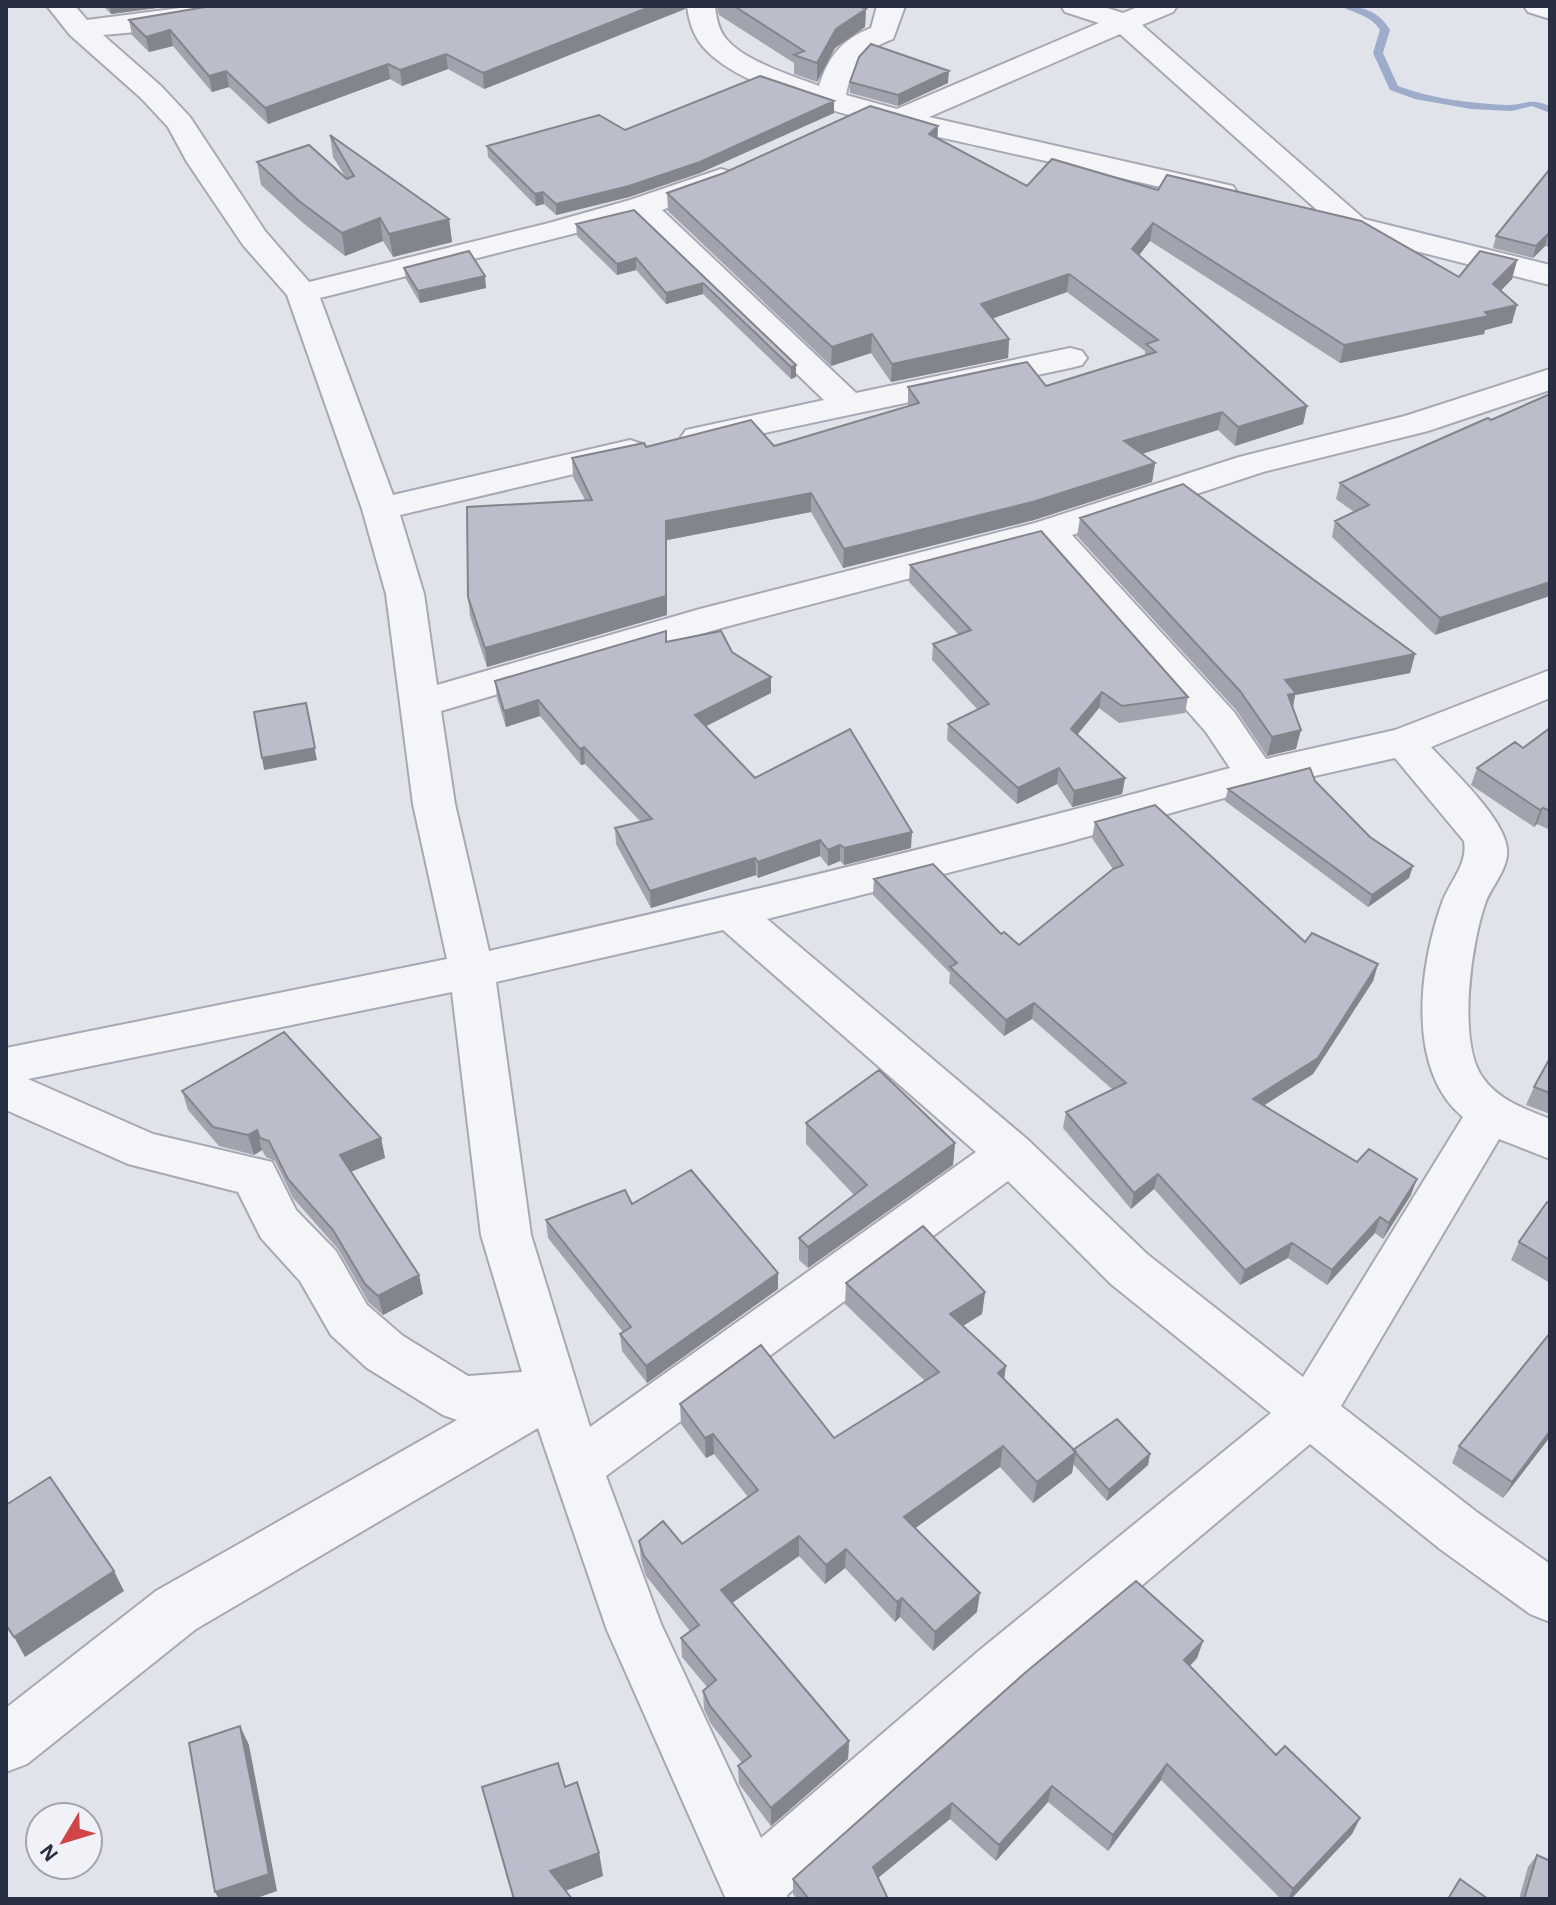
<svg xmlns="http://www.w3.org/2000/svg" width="1556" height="1905" font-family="'Alegreya Sans',sans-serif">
<rect width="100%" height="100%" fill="#e1e3ea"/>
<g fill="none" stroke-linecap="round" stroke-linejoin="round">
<!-- stream -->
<path fill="#9cacca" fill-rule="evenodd" d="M1341,6C1362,6 1379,11 1390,30L1383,53L1398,86C1433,99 1470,103 1506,105C1527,105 1528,97 1550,106V113L1532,106L1512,111L1471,109L1415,99L1390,90L1373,53L1380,30C1371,15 1355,14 1341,6Z"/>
<defs>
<path id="street" d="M47,6H75L87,20L196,6H256L252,12L242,14L147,31L103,35L161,86L190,117L265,231L309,282L549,223L630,200L721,169L732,172L736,178L732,184L662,210L856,393L1070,348L1082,351L1087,358L1082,365L1070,368L698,447L686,444L681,437L686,430L824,400L635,218L320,298L393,495L630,440L642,444L648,451L642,458L400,515L424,594L437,685L700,609L1035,523L1239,457L1405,416L1550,369V390L1428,431L1263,472L1072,535L1234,712L1266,759L1395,730L1550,670V698L1431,747C1451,769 1505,819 1507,849C1509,869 1491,886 1485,904C1471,944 1457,1043 1483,1078C1498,1100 1527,1110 1550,1119V1159L1499,1139L1341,1406L1478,1513L1550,1564V1622L1530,1614L1440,1549L1310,1444L1021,1687L787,1895L788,1899H726L607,1630L538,1428L196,1629L27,1764L6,1772V1708L156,1591L457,1420L443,1415L367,1368L331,1335L300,1281L261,1238L238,1192L128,1164L6,1110V1048L447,959L413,804L386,594L362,509L287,295L243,245L187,162L168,127L141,98L70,35ZM1040,544L1206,732L1230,768C985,835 738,895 489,951L455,804L441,711L725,627ZM1395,758L1464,841C1468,865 1450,881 1442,903C1420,965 1405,1069 1463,1117L1303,1377L1147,1254L1027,1139L767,919L1061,844L1256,789ZM723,930L976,1152L590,1427L531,1235L496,982ZM452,992L481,1235L522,1372L468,1376L403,1336L367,1305L336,1251L296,1210L272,1162L153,1134L28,1079ZM1008,1181L1111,1284L1271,1413L981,1649L761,1838L661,1624L606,1476Z
M687,6H715C716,16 718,28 724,36C740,60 793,76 819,86C828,57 842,39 871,28L877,6H905L893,39C864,50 852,64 846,95L897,109L1099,23L1065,12L1061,6H1101L1123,13L1140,6H1177L1173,12L1142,25L1364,219L1550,265V285L1309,224L1305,217L1309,210L1316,209L1120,34L929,117L1233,186L1237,192L1233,198L1222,201C1147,184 1072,167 997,150C925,133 755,102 706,50C694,38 689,22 687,6Z
M1524,6H1550V19L1528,12Z"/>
</defs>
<!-- street casing -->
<use href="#street" stroke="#a6a9b4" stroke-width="4"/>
<!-- street -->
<use href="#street" fill="#f4f5f8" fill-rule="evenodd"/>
</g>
<!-- wall -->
<path fill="#a1a3ae" d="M103,6H172L111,14Z
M717,6H859L866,9L865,27L835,48L817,82L794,74V63L719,15Z
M685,9L484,89L448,69L402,86L390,79L268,124L229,87L212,92L173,46L149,52L132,35L129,20Z
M850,82L948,83L898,106L850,93Z
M834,101V113L700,173L629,197L556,215L544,204L536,206L488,157L487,146L625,130Z
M938,126L937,139L1027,186L1459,277L1517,260L1512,279L1501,291L1512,323L1485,330L1484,334L1340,363L1150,241L1139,255L1307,406L1303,424L1235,446L1218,430L1142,454L1155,463L1152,482L1034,520L843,568L811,512L667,540V615L487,667L470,616L468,597L585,500L573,477L572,458L646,447L774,446L908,406V387L1046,386L1145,356V351L1067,292L993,318L1009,339L1008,358L891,382L871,353L831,366L668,211L667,193Z
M330,135L449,219L452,242L393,257L383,241L345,256L303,223L261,185L257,162L346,178L333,157Z
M1550,171V247L1545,246L1533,258L1493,248L1496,236Z
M634,210L796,365V377L791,379L703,294L666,304L636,270L617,275L577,236L576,224Z
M404,268L486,288L420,303L406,279Z
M1550,394L1435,635L1332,537L1335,521L1354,512L1336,499L1340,483L1491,420Z
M1080,518L1415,654L1410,673L1295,695L1293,708L1296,749L1267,756L1236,710L1077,536Z
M910,565L1188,697L1185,713L1119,723L1099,708L1077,735L1125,778L1122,794L1072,807L1057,784L1017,804L947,740L948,724L978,710L932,660L933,644L959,635L909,582Z
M667,642L732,652L771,677V693L705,726L755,778L911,848L844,865L840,861L828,866L820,856L758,878L756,875L651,908L616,844L615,828L640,821L585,764L581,765L540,716L506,727L497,698L495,681Z
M1550,728V830L1537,824L1534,827L1471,785L1477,768L1523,748Z
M1315,781L1409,878L1368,907L1225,801L1228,789Z
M1095,822L1305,942L1378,964L1373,981L1313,1074L1264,1105L1411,1195L1383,1239L1375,1233L1327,1285L1288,1258L1240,1285L1154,1189L1131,1209L1063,1128L1066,1112L1112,1089L1032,1019L1004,1036L949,983L950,973L873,895L874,879L1001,934L1019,945L1113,869L1092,838Z
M1550,1058V1114L1526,1105L1534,1087Z
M182,1091L381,1138L385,1158L351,1172L419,1275L423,1294L383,1315L369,1303L338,1249L293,1198L275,1161L266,1157L262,1150L254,1155L219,1146L188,1110Z
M806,1123L955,1143L953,1165L808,1268L799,1260V1238L854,1195L806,1144Z
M632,1204L778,1289L647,1383L622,1351L620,1334L623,1332L548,1238L546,1220Z
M1550,1204V1283L1511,1260L1519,1242Z
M846,1283L985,1292L982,1314L963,1326L1004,1379L1073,1450L1150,1454L1148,1465L1107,1501L1073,1464L1072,1473L1033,1503L1000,1467L915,1528L977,1612L933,1651L900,1617L895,1622L845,1568L825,1584L799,1556L732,1603L849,1741L848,1759L771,1826L739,1784L738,1766L742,1763L711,1724L704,1709L703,1691L707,1687L682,1657L681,1638L690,1631L646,1576L641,1560L639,1541L682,1544L748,1497L714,1454L706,1458L681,1424L680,1404L834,1438L925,1381L845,1304Z
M1550,1333V1437L1503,1498L1452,1463L1459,1446Z
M1203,1641L1197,1658L1190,1666L1276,1755L1360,1818L1352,1834L1291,1899H1281L1161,1780L1108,1851L1048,1802L996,1861L950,1819L878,1877L888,1899H797L793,1894V1879Z
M482,1787H565L599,1853L603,1876L565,1891L572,1899H513Z
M1537,1855L1550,1899H1519L1528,1867Z"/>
<!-- shaded-wall -->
<path fill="#83858d" d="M109,6H172L111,14Z
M652,6H686L685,9L484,89L483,73Z
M866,9L865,27L835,48L817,82V63L836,29Z
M170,30L173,46L149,52L146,37Z
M446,54L448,69L402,86L400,70Z
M388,64L390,79L268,124L265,108Z
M226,71L229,87L212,92L209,76Z
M949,71L948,83L898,106V95Z
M834,101V113L700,173L629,197L556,215V204Z
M938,126L937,144L929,134Z
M543,192L544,204L536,206L535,194Z
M380,218L383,241L345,256L342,233Z
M449,219L452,242L393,257L389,234Z
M1153,223L1150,241L1130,267L1132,249Z
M1548,234L1545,246L1533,258L1536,246Z
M636,258V270L617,275V264Z
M1517,260L1512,279L1488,303L1493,284Z
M1069,274L1067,292L980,323L981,304Z
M485,276L486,288L420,303L418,291Z
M703,283V294L666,304V293Z
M1517,305L1512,323L1485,330L1484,334L1340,363L1344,345Z
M872,334L871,353L831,366L832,347Z
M1009,339L1008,358L891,382L892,364Z
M796,365V377L791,379V367Z
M1307,406L1303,424L1235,446L1238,427Z
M1222,412L1218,430L1122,460L1124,441Z
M1155,463L1152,482L1034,520L843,568L844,549Z
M811,493V512L667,540V615L487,667L485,648L666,521Z
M1550,582V596L1435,635L1440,618Z
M1415,654L1410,673L1295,695L1292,712L1285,680Z
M771,677V693L695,732V715Z
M1102,692L1099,708L1069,745L1071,729Z
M538,700L540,716L506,727L504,711Z
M308,715L317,760L264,770L262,758Z
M1301,730L1296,749L1267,756L1272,737Z
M584,747L585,764L581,765L580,749Z
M1059,768L1057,784L1017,804L1018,788Z
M1125,778L1122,794L1072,807L1074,791Z
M1543,808L1537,824L1534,827L1540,810Z
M912,832L911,848L844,865V848Z
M820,840V856L758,878V862Z
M840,845V861L828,866V850Z
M755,858L756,875L651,908L650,891Z
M1413,866L1409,878L1368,907L1372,895Z
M1378,964L1373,981L1313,1074L1249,1115L1253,1099Z
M1034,1003L1032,1019L1004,1036L1006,1020Z
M257,1130L262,1150L254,1155L248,1135Z
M381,1138L385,1158L344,1174L340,1155Z
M955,1143L953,1165L808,1268V1247Z
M1158,1174L1154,1189L1131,1209L1134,1193Z
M1417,1179L1411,1195L1383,1239L1389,1223Z
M1380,1217L1375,1233L1327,1285L1332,1270Z
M1292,1243L1288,1258L1240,1285L1245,1270Z
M778,1273V1289L647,1383L646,1366Z
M419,1275L423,1294L383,1315L378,1296Z
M985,1292L982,1314L948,1335L950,1314Z
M1006,1366L1003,1387L998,1373Z
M1550,1431V1437L1503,1498L1512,1482Z
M713,1434L714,1454L706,1458L705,1438Z
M1003,1446L1000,1467L903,1537L904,1517Z
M1076,1452L1072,1473L1033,1503L1037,1482Z
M1150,1454L1148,1465L1107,1501L1109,1490Z
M799,1536V1556L722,1610L721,1590Z
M846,1549L845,1568L825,1584L826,1565Z
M114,1571L124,1591L25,1657L14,1637Z
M980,1593L977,1612L933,1651L935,1632Z
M902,1598L900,1617L895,1622L897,1602Z
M1203,1641L1197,1658L1179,1677L1184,1660Z
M240,1726L249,1745L277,1891L254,1899H219L215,1892Z
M849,1741L848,1759L771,1826V1808Z
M1167,1764L1161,1780L1108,1851L1113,1835Z
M1052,1786L1048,1802L996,1861L999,1845Z
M952,1803L950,1819L872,1883L873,1867Z
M1360,1818L1352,1834L1291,1899H1288L1293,1889Z
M599,1853L603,1876L555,1895L550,1871Z"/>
<!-- building -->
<path fill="#bbbeca" stroke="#83858d" stroke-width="2" d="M211,6H652L483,73L446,54L400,70L388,64L265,108L226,71L209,76L170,30L146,37L129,20Z
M734,6H859L866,9L836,29L817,63L794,55L804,51Z
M871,44L949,71L898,95L850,82L859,57Z
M760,76L834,101L700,162L629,186L556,204L543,192L535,194L487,146L599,115L625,130Z
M870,106L938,126L929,134L1027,186L1052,159L1158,190L1167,175L1361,221L1459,277L1480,251L1517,260L1493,284L1517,305L1485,312L1489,316L1344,345L1153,223L1132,249L1307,406L1238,427L1222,412L1124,441L1155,463L1036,501L844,549L811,493L666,521V596L485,648L468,597L467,507L592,500L572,458L644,443L646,447L751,420L774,446L919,403L908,387L1027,362L1046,386L1156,352L1146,344L1158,340L1069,274L981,304L1009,339L892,364L872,334L832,347L667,193L724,173Z
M330,135L449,219L389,234L380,218L342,233L299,201L257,162L309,145L347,179L354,176Z
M1549,170L1550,235L1548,234L1536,246L1496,236Z
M634,210L796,365L791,367L703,283L666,293L636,258L617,264L576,224Z
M469,251L485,276L418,291L404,268Z
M1550,394V582L1440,618L1335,521L1369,505L1340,483L1488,418L1491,420Z
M1183,484L1415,654L1285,680L1296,693L1288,695L1301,730L1272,737L1240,691L1080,518Z
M1041,531L1188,697L1122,706L1102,692L1071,729L1125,778L1074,791L1059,768L1018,788L948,724L989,704L933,644L971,630L910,565Z
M666,631V642L721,631L732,652L771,677L695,715L755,778L850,729L912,832L844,848L840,845L828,850L820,840L758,862L755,858L650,891L615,828L652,819L584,747L580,749L538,700L504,711L495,681Z
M306,703L315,748L262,758L254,712Z
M1550,728V811L1543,808L1540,810L1477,768L1515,742L1523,748Z
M1310,768L1315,781L1370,837L1413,866L1372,895L1228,789Z
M1155,805L1305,942L1312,933L1378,964L1318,1058L1253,1099L1357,1162L1369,1149L1417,1179L1389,1223L1380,1217L1332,1270L1292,1243L1245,1270L1158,1174L1134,1193L1066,1112L1126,1083L1034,1003L1006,1020L950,967L957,963L874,879L933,864L1001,934L1004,932L1019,945L1113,869L1123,865L1095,822Z
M284,1032L381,1138L340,1155L419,1275L378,1296L365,1284L333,1230L288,1179L269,1141L260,1138L257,1130L248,1135L213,1127L182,1091Z
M1550,1058V1093L1534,1087Z
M879,1070L955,1143L808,1247L799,1238L867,1185L806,1123Z
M691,1170L778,1273L646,1366L620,1334L631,1327L546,1220L625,1190L632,1204Z
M1547,1202L1550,1204V1260L1519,1242Z
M923,1226L985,1292L950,1314L1006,1366L998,1373L1076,1452L1037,1482L1003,1446L904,1517L980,1593L935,1632L902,1598L897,1602L846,1549L826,1565L799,1536L721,1590L849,1741L771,1808L738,1766L751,1756L710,1706L703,1691L716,1680L681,1638L699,1625L644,1556L639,1541L663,1521L682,1544L758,1490L713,1434L705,1438L680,1404L761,1345L834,1438L939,1372L846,1283Z
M1550,1333V1431L1512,1482L1459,1446Z
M1117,1419L1150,1454L1109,1490L1073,1450Z
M50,1477L114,1571L14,1637L6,1625V1505Z
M1136,1581L1203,1641L1184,1660L1276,1755L1285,1746L1360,1818L1293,1889L1167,1764L1113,1835L1052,1786L999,1845L952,1803L873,1867L888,1899H809L793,1879L1026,1672Z
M240,1726L269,1874L215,1892L189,1743Z
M558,1763L565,1787L577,1782L599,1853L550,1871L572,1899H514L482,1787Z
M1537,1855L1550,1861V1899H1524Z
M1460,1879L1488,1899H1448Z"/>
<!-- border -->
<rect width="1556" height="1905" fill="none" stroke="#292f42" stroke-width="16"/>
<!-- north arrow -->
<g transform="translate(64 1841) rotate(232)"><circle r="38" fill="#f1f2f7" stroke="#a1a4af" stroke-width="2"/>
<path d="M0-6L14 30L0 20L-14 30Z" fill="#d04547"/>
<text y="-12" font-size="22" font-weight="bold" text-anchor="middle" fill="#292f42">N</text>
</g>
</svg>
